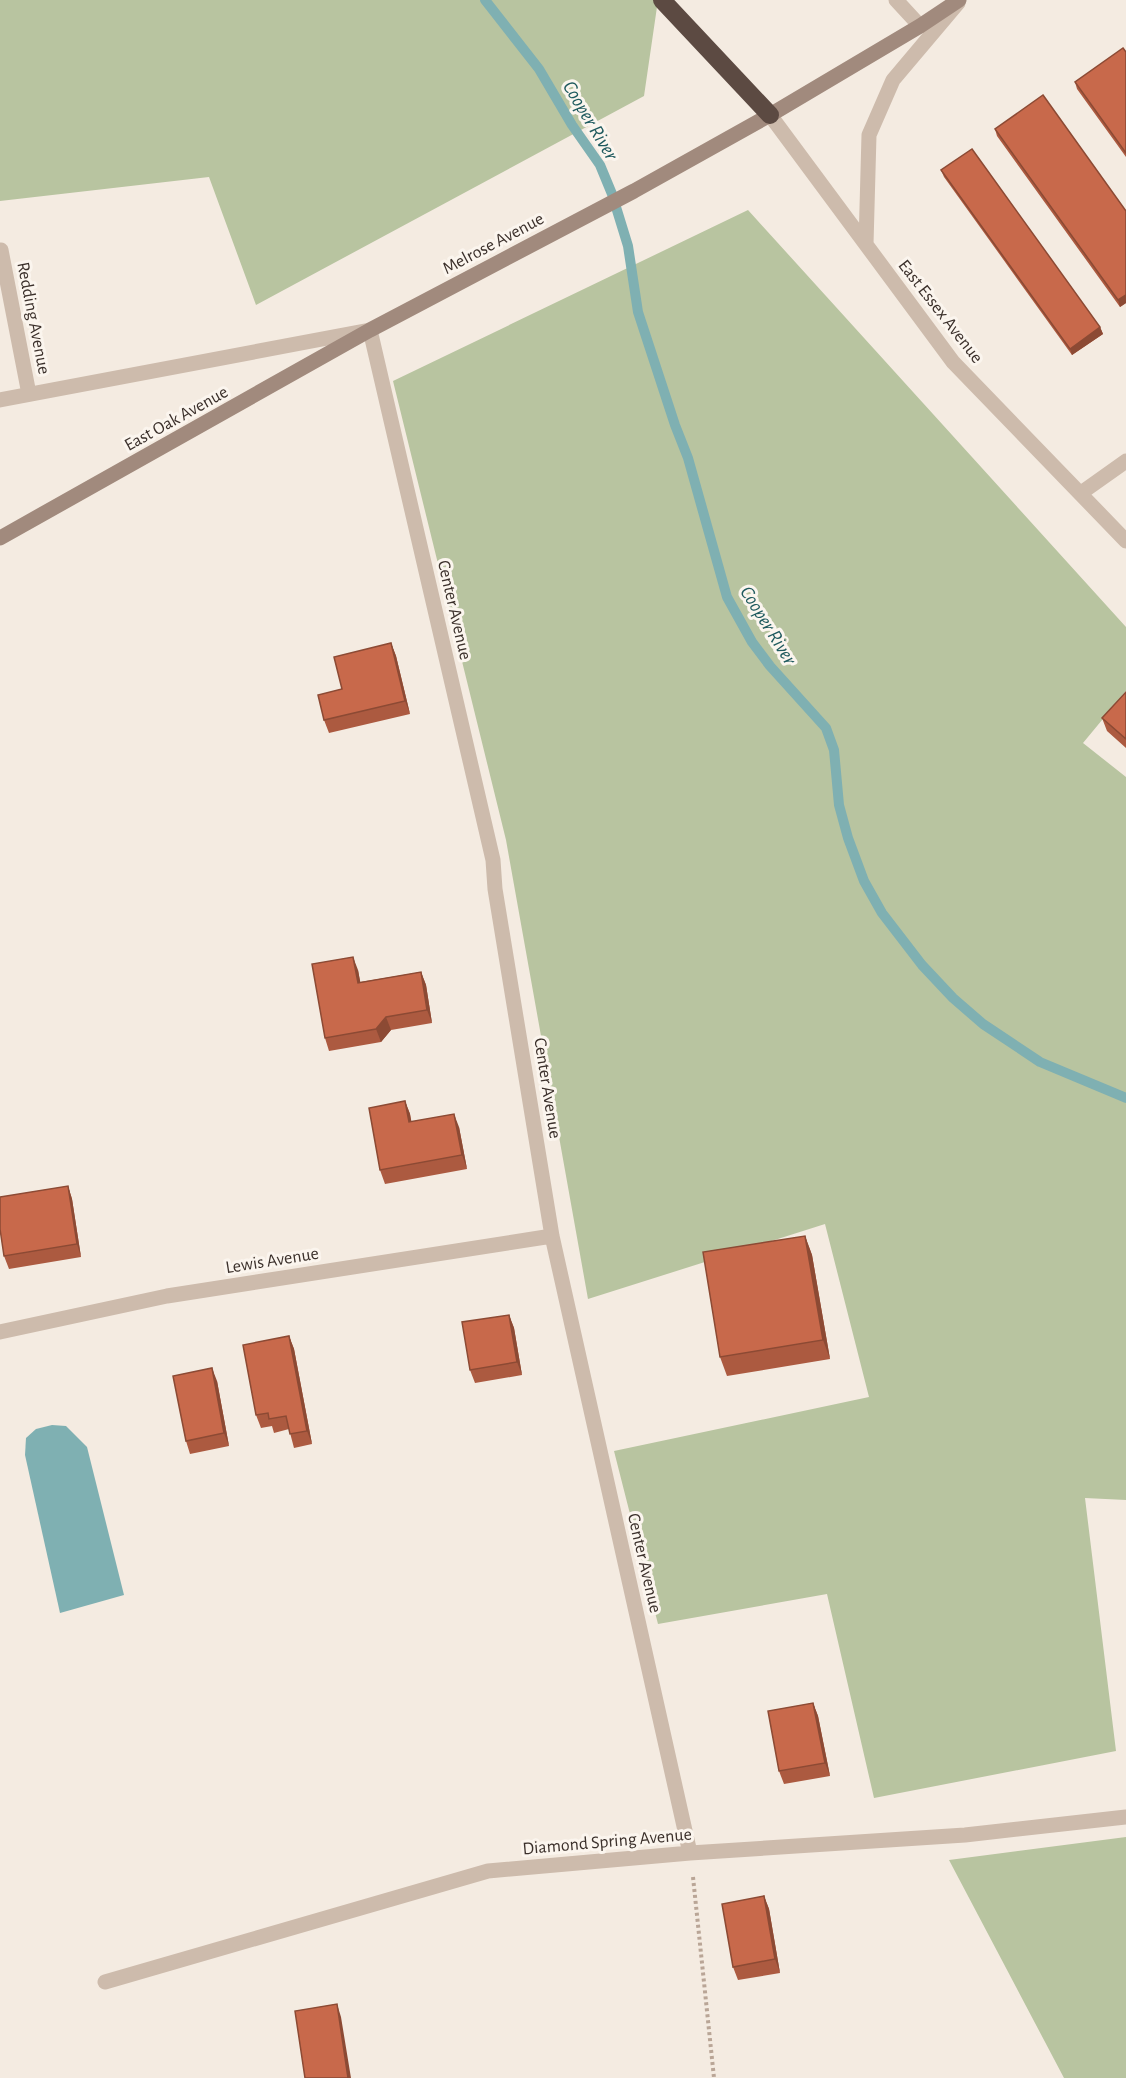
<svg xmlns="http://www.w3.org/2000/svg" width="1126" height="2078" font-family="'Alegreya Sans',sans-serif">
<rect width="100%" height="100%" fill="#f4ebe1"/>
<!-- green -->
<path fill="#b8c4a0" d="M0,0H658L644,96L256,305L209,177L0,201Z
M748,210L1126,627V691L1083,743L1126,777V1500L1085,1498L1116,1751L874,1798L827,1594L658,1624L614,1451L869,1397L825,1224L588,1299L506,840L393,381Z
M1126,1837V2078H1064L949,1860Z"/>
<!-- water -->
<path fill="#7fb0b2" d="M52,1425L66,1426L87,1447L124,1595L60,1613L25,1455L26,1438L36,1429Z"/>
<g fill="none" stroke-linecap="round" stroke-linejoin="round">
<!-- stream -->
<path stroke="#7fb0b2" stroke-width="10" d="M485,0L539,69L572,125L600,165L612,194L628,246L638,312L675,425L688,458L727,597L752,642L770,666L826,728L834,750L839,805L848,838L864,881L882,913L922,965L953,998L983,1024L1040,1062L1126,1098"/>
<!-- path -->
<path stroke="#b9a596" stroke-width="4" stroke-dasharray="3 3" stroke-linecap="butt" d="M693,1877L714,2078"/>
<!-- lane -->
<path stroke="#cdbbac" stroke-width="15" d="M896,0L920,26
M770,115L953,362L1126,541
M866,244L869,135L893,80L958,3
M1081,493L1126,461"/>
<!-- street -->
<path stroke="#cdbbac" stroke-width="15" d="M1,250L29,394
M0,400L370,330L493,860L495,889L552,1236L690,1853
M0,1332L167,1296L552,1236
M105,1982L488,1871L690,1853L965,1835L1126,1817"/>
<!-- secondary -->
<path stroke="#a18a7d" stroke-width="15" d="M0,538L370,330L634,191L770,115L920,26L959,0"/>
<!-- highway -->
<path stroke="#5c4a42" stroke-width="18" d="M662,0L770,115"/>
</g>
<!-- wall -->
<path fill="#ac5a40" d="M1126,52V157L1077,89L1075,82Z
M995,129L1126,211V303L1120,307L997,136Z
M941,170L1100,327L1103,334L1072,355L944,177Z
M391,643L396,656L410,714L329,733L324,720L342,689Z
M1126,692V748L1107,731L1102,718Z
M358,970L360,982L421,972L426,985L432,1023L391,1030L381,1042L329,1051L325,1038Z
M405,1101L410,1114L411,1122L459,1127L467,1169L385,1184L380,1170Z
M68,1186L72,1199L81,1257L9,1269L4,1256Z
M805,1236L812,1255L830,1359L727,1376L720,1357Z
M509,1315L514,1328L522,1375L475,1383L470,1370Z
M289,1336L294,1349L312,1444L294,1448L289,1429L274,1433L272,1426L261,1428L256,1415Z
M217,1381L229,1446L190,1454L186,1441Z
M813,1703L818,1716L830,1776L784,1784L779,1771Z
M764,1896L769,1909L780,1973L738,1980L733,1967Z"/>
<!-- shaded-wall -->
<path fill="#8c4a34" d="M1126,295V303L1120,307L1118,300Z
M1100,327L1103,334L1072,355L1070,349Z
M391,643L396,656L410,714L405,701Z
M353,957L358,970L363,996L358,983Z
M421,972L426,985L432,1023L427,1010Z
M386,1017L391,1030L381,1042L376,1029Z
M405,1101L410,1114L414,1135L409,1122Z
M454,1114L459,1127L467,1169L462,1155Z
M68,1186L72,1199L81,1257L77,1244Z
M805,1236L812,1255L830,1359L823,1340Z
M509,1315L514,1328L522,1375L517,1362Z
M289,1336L294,1349L312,1444L307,1431Z
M212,1368L217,1381L229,1446L224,1433Z
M813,1703L818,1716L830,1776L825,1763Z
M764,1896L769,1909L780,1973L775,1959Z
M337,2004L341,2017L351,2078H348Z"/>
<!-- building -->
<path fill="#c8694b" stroke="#8c4a34" stroke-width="1.5" d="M1123,48L1126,52V153L1075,82Z
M1043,95L1126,211V295L1118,300L995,129Z
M972,149L1100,327L1070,349L941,170Z
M391,643L405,701L324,720L318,695L342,689L334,657Z
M1126,692V739L1102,718Z
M353,957L358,983L421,972L427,1010L386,1017L376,1029L325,1038L312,964Z
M405,1101L409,1122L454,1114L462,1155L380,1170L369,1108Z
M68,1186L77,1244L4,1256L0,1229V1197Z
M805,1236L823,1340L720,1357L703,1252Z
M509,1315L517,1362L470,1370L462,1322Z
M289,1336L307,1431L290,1434L286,1416L269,1419L268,1413L256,1415L243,1345Z
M212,1368L224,1433L186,1441L173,1376Z
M813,1703L825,1763L779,1771L768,1711Z
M764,1896L775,1959L733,1967L722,1904Z
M337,2004L348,2078H305L295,2011Z"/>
<g text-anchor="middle" stroke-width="6" stroke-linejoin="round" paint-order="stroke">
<!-- street labels -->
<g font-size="18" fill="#3b302b" stroke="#fbf5ee">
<text transform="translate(493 243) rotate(-28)" y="6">Melrose Avenue</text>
<text transform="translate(941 311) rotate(52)" y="6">East Essex Avenue</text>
<text transform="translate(34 318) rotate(79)" y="6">Redding Avenue</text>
<text transform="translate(176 418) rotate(-29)" y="6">East Oak Avenue</text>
<text transform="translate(455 610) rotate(77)" y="6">Center Avenue</text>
<text transform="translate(548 1088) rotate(81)" y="6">Center Avenue</text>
<text transform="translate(272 1260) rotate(-9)" y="6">Lewis Avenue</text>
<text transform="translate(645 1563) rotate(77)" y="6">Center Avenue</text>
<text transform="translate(607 1841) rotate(-5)" y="6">Diamond Spring Avenue</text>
</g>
<!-- water labels -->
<g font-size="20" font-style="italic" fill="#1f5a5e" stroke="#fbf5ee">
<text transform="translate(591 120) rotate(59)" y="7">Cooper River</text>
<text transform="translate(769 625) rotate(58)" y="7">Cooper River</text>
</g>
</g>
</svg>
